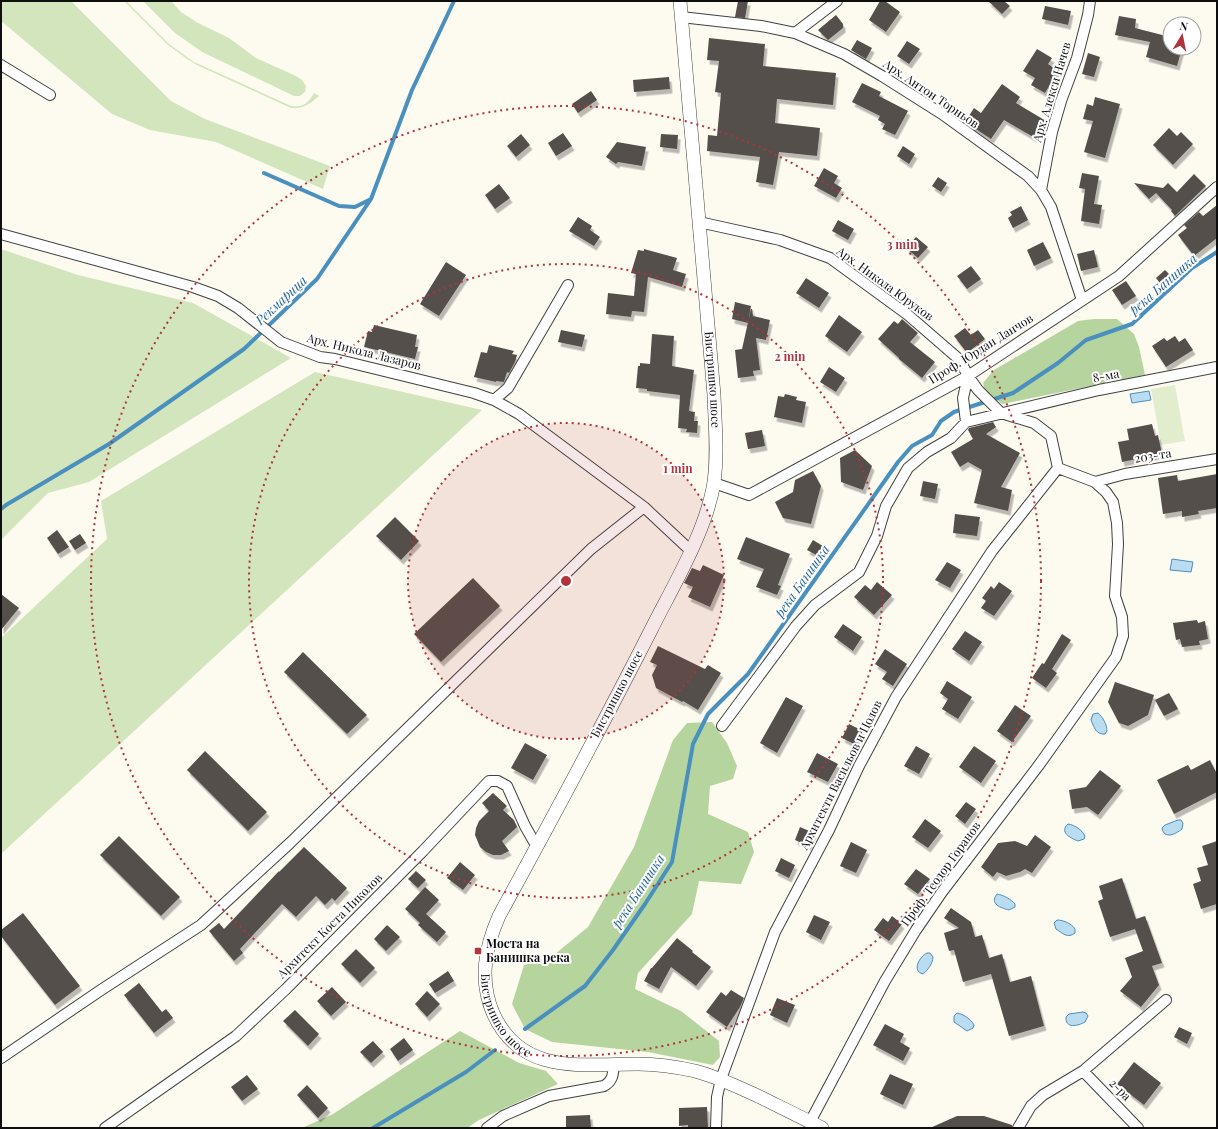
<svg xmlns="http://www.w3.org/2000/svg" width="1218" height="1129" font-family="'Playfair Display',serif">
<defs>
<filter id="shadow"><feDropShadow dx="2.5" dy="4.5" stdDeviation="0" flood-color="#0004"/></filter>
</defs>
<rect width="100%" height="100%" fill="#fdfbf0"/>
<!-- green -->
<path fill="#d2e5bd" d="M1,1H71L171,101L205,119L330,166L323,189L216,142L150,130L112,114L1,21Z
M124,1H126L169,44L194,62L291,106C302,108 309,103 314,93L319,96C310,104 303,109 291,108L199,66L187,59L168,45Z
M143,1H171L181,12L198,23L229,38L256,58L296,76L302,80L306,86L305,92L300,96H294L202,52L175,33Z
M1,249L78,275L193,303L291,358L89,482L48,493L1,540Z
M315,372L482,410L1,854V638L107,539L101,501Z"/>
<!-- forest -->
<path fill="#b6d49e" d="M1094,319H1117L1134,334L1139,347L1145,375L1002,404L985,391L983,383L994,370L1078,321Z
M712,722L727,743L737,766L733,779L710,786L708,814L748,832L754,852L741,884L699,881L692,914L638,973L635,989L681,1011L719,1041L720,1057L713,1065L648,1052L552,1042L525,1029L512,1004L524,965L549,959L588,927L634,847L673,740L687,723Z
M460,1031L519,1063L546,1071L558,1084L479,1120L467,1128H302L333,1114Z"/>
<!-- pitch -->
<path fill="#e2edce" d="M1175,385L1185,441L1161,445L1151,389Z"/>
<!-- water -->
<path fill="#badcf0" stroke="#4990bf" d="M1149,391L1151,400L1132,403L1130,394Z
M1172,559L1193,562L1191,572L1170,570Z
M1098,713C1103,717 1107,725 1107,731L1105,734C1096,735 1094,727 1091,720L1093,714Z
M1178,820H1181L1183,823L1182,829C1176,834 1164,840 1162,828L1165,825Z
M1068,824C1075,825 1082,830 1085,836L1084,839L1078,841C1070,838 1059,832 1068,824Z
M997,894C1003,895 1011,899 1015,904V907L1009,910C1001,908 989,904 997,894Z
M1057,920C1064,920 1072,924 1075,929V933C1068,939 1062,933 1056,929L1054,923Z
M927,953H930L933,957C933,963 928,970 923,974C911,971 920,956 927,953Z
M1083,1012L1086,1013L1088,1016L1085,1022C1078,1026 1065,1029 1066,1017L1069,1014Z
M957,1013C963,1014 971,1019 974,1025L973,1028L967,1031L954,1022V1016Z"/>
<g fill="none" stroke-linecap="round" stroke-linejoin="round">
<!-- stream -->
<path stroke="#4990bf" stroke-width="4" d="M264,173L339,206L355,207L371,199
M1,509L6,505L109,444L244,349L317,279L371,199L412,90L454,1
M525,1029L585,986L613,950L645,904L672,862L693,744L708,714L748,674L898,462L912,446L932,435L941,421L954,412L1013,393L1058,363L1086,340L1132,324L1192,268L1217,252
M373,1128L466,1072L495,1050"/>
</g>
<!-- building -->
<path fill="#554f4b" filter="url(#shadow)" d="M738,1H748L745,18L735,17Z
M880,1H885L900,12L886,32L869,20Z
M988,1H1004L1010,6L1002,14Z
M1045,6L1071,11L1068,25L1042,19Z
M836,15L843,24V28L828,40L818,30Z
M1119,16L1136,19L1135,28L1170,37V48H1182L1177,66L1146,57L1150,42L1115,35Z
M709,38L765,44L763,66L836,73L833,105L777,99L775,123L820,128L817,156L779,152L773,185L756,182L760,157L707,151L708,135L717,136L721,93L715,92L719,61L707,60Z
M857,40L872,48L866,59L851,50Z
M907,41L920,49L909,64L897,56Z
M1037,49L1052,58L1048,64L1058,71L1045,93L1031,85L1035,78L1023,71Z
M1088,53L1100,57L1094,77L1082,74Z
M669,77L670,89L634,92L633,80Z
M862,83L881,92L879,96L908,111L895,135L882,129L885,124L878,120L880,116L852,102Z
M1002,84L1020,97L1016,103L1046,121L1035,138L1004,120L991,139L965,122L974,108L981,113Z
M591,91L597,100L578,113L572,104Z
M1095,97L1120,104L1105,158L1084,152L1093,121L1083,119L1087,104L1093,106Z
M1169,128L1177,136L1181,132L1193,144L1173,165L1153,145Z
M563,133L572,146L556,156L548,143Z
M521,134L530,145L516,157L507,146Z
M661,134L678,135L677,149L660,147Z
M617,142L646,147L642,166L618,162L616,164L606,157Z
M903,146L915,154L909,164L897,156Z
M824,168L838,176L834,183L842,188L836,198L814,186Z
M1082,173L1099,176L1094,204L1102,205L1099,224L1081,221L1085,189L1079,188Z
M1194,174L1206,186L1175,216L1171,211L1172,210L1156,193L1149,199L1134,183L1163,188L1168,183L1177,192Z
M938,177L947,183L941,192L932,186Z
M499,184L510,198L495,209L485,195Z
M1217,205V238L1194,256L1178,235L1187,228L1184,225L1199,212L1203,216Z
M1021,206L1028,220L1013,228L1008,218L1012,215L1010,212Z
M578,217L592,226L590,230L600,237L594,246L569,231Z
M838,220L854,229L848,240L832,231Z
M916,237L928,247L918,258L906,248Z
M1043,242L1051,258L1034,266L1027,250Z
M644,249L677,258L673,270L686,274L682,287L648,277L644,312L632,311L631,317L606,314L608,293L634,296L636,274L631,273L638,250L644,251Z
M1094,250L1098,267L1081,271L1077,254Z
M446,262L466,275L439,316L420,304Z
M971,266L981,279L967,289L957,276Z
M1165,270L1173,278L1163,287L1156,278Z
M806,278L829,293L819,308L796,293Z
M1126,281L1136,296L1122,305L1112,290Z
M735,302L751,306L748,323L732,319Z
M751,309H752L753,316L770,320L766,340L756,338L760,370L753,371L754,376L738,378L735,350L742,349Z
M839,315L862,332L847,352L825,336Z
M902,319L918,333L910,342L935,362L922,378L899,359V358L878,339L894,321L898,324Z
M374,325L417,335L415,347H418L415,359L364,347L368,331L372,332Z
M965,328L971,335L978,330L985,339L967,353L954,336Z
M561,330L585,335L582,347L558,342Z
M652,334L674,336L672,366L694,370L689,411L695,412L694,421H698L697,433L686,432L687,429L678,428L680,395L647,391V389L636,388L638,366H640V363L650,364Z
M1175,336L1179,342L1185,338L1193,350L1166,367L1152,346L1164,338L1167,341Z
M489,345L514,351L512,354L517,355L515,362L509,373L507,372L504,382L496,381V382L474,377L481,352L487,353Z
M829,367L845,378L836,392L820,382Z
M785,394L797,397L796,400L806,402L802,423L774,417L778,396L784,397Z
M993,422L996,427L986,434L1020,453L1001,487L1012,490L1008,511L974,503L982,470L968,462L960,467L951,452L973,439L968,430L969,428Z
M1152,424L1155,436L1158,435L1162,454L1122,462L1118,442L1129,440L1127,429Z
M762,430L765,446L748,449L745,433Z
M855,450L872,466L863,490L841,482L840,458Z
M813,471L821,486L811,524L783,518L775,502L793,492L795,480Z
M1217,474V508L1198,511L1199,514L1182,517V511L1163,514L1158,478L1177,475L1178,481Z
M923,481L938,484L935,499L920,496Z
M955,514L980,517L977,536L953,533Z
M395,517L419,541L401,560L376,536Z
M57,530L69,547L58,554L47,538Z
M80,534L86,543L75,550L69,541Z
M746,537L790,554L778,585L781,586L777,595L756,587L764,569L737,559Z
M813,540L826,548L820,557L807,550Z
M947,562L961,570L950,588L935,580Z
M703,565L724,575L710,607L688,597L693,587L684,583L692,568L700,571Z
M473,578L500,606L441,662L414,634Z
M877,582L892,595L874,615L854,597L865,585L871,590Z
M999,582L1012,591L994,616L981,608L986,601L982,598L991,586L994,589Z
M1,594L19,608L1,630Z
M1197,620L1198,623L1205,621L1208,639L1199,641L1200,645L1182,647L1180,639L1176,640L1173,623Z
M843,624L862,637L853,651L834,637Z
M965,631L982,642L969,661L952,649Z
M1062,634L1071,640L1052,669L1057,673L1046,688L1032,678L1042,663L1044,664Z
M658,646L705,669L708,665L721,673L698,710L683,701L682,702L656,688L652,675L657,665L650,662Z
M885,649L907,664L893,686L882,679L887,672L875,664Z
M303,652L367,715L347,734L284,672Z
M947,681L972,697L958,719L942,709L948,699L940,693Z
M1115,682L1154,695L1148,715L1128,726L1119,723L1108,702Z
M1169,693L1178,709L1164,716L1155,700Z
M786,697L803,706L777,753L760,743Z
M1015,705L1031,716L1012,742L997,731Z
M849,724L863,731L856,745L842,738Z
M525,743L547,755L533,780L511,768Z
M916,746L930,754L919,774L904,766Z
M974,746L996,761L981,783L959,767Z
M205,751L267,812L248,831L187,770Z
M817,753L838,764L828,782L807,772Z
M1210,760L1217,774V792L1174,814L1157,780L1188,765L1191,770Z
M1100,770L1121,786L1098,815L1087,807L1072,809L1069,790L1086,787Z
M493,793L507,806L503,810L514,820L517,827L502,841L509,851L501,855H493L486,852L480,847L475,835L476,828L479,821L489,811L482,803Z
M966,802L976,809L965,824L955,816Z
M925,819L941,831L928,848L912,837Z
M800,827L814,833L808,846L795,840Z
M1035,835L1051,847L1032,873L1025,869L1020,872L1006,876L997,872L993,877L981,867L998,843L1015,841L1027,846Z
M119,836L180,897L161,916L100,855Z
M1217,841V904L1201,909L1193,884L1201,881L1197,868L1208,865L1202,846Z
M851,842L867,850L856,873L840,866Z
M304,847L347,888L335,901L332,898L325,905L316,896L296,917L282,904L240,949L243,953L234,961L209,931L219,923L224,929L279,871V872Z
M781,858L795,865L789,878L775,871Z
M460,862L475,875L463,890L447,878Z
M916,869L930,879L918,894L904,884Z
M416,871L426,880L418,888L408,879Z
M1122,878L1136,919L1145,916L1162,963L1152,966L1159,985L1141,1007L1120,991L1132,977L1125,958L1143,951L1135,929L1110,937L1098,901L1103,899L1099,886Z
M425,887L439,900L426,914L446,932L437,942L418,925L420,923L405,909Z
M951,908L971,922L975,937L982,935L989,958L1002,954L1010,982L1031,976L1044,1026L1009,1036L991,974L963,982L954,950L949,951L944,933L959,928L944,918Z
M23,913L80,986L55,1005L1,936V930Z
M814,915L830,922L821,940L806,932Z
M892,916L902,924L889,941L874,930L883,918L888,922Z
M387,925L400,937L386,951L374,939Z
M677,938L693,951L692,952L711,967L696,986L671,967L659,989L644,981L651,968H652Z
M356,949L375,968L360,983L341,964Z
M448,971L454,981L435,993L429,984Z
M139,983L162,1012L166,1009L173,1018L154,1033L124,995Z
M332,987L346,1002L331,1016L317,1001Z
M731,990L744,998L740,1007L727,1027L706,1012L721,992L726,996Z
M427,991L440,1004L427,1017L415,1004Z
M777,998L795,1005L787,1023L770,1015Z
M295,1010L319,1034L308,1046L283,1021Z
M885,1024L904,1034L900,1042L910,1048L903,1061L873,1045Z
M1179,1027L1192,1033L1187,1044L1174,1037Z
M404,1038L413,1050L398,1061L390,1049Z
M373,1041L383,1052L371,1063L360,1052Z
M1134,1062L1161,1083L1144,1105L1117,1084Z
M890,1074L913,1084L903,1105L880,1094Z
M247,1075L258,1089L242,1101L231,1087Z
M307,1085L328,1108L318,1118L297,1095Z
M707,1107L708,1128H688V1125L679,1126V1108Z
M590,1115L591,1128H566V1116Z
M957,1116H984L1012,1125V1128H930Z"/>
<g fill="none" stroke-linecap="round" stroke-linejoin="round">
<defs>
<path id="minor" d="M681,17L761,26L795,33L844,54L882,76L942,114L1028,176L1041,190L1051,207L1082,300
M795,33L837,1
M1,65L50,95
M1041,190L1052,132L1061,101L1077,58L1088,15L1090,1
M699,222L780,240L830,258L908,315L960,360L968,376L978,390L1001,413L1034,423L1051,436L1058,468
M1,234L193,287L218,296L238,308L281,342L320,357L335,359L474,393L494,400L519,414L644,507L691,551
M494,400L508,388L568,285
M966,422L963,398L968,376
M1095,482L1125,474L1217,459
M714,483L749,495L968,376L1119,276L1217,187
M722,726L796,626L815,605L859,572L877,536L886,506L908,468L927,452L951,438L966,422L1099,390L1217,367
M1,1058L101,990L201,925L290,843L591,549L644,507
M1083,1071L1138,1128
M810,1122L885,981L916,930L942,892L1039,765L1116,657L1123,636L1122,617L1115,596L1118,544L1117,523L1113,502L1106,492L1095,482L1058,468
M105,1128L236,1036L286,989L423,851L489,781H498L507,786L525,826L537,847
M487,1128L503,1116L549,1096L604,1086C613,1081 613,1074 614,1065
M716,1128L717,1097L721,1079L775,932L829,830L859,766L896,697L992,551L1058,468
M1018,1128L1031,1106L1043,1095L1083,1071L1166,1000"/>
<g id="tertiary">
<path id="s1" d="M680,1L714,395C715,424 718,453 714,482C707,530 673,586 651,630C602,726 551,821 499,916C485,948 479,980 493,1013C521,1076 582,1064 638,1064C657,1064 677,1067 695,1071C718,1077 738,1087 760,1097C780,1107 801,1117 822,1128"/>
</g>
</defs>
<!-- minor casing -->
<use href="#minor" stroke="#414141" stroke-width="12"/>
<!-- tertiary casing -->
<use href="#tertiary" stroke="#414141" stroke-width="14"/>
<!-- minor -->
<use href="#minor" stroke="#fff" stroke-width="10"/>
<!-- tertiary -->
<use href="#tertiary" stroke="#fff" stroke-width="13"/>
</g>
<!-- distance rings -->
<circle cx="566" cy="581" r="158" fill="#af343b" fill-opacity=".12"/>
<g fill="none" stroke="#af343b" stroke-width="2" stroke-dasharray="2 4">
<circle cx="566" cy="581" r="158"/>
<circle cx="566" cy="581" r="317"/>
<circle cx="566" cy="581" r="475"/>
</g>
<!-- markers -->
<rect fill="#af343b" stroke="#fff" stroke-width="1.5" x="474" y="947" width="8" height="8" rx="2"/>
<g text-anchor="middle" stroke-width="4" stroke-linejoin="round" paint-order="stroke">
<!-- street labels -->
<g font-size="12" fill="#0e0e0e" stroke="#fff">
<text transform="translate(1052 92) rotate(-73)" y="4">Арх. Алекси Начев</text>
<text transform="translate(931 94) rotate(34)" y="4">Арх. Антон Торньов</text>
<text transform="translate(885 284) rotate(36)" y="4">Арх. Никола Юруков</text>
<text transform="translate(981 349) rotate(-32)" y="4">Проф. Юрдан Данчов</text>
<text transform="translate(364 352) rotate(14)" y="4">Арх. Никола Лазаров</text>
<text transform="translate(1106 376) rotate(-11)" y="4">8-ма</text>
<text dy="4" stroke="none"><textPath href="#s1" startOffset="380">Бистришко шосе</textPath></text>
<text transform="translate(1153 456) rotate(-9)" y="4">203-та</text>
<text transform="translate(617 694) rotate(-62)" y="4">Бистришко шосе</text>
<text transform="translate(841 775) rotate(-63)" y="4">Архитекти Васильов и Цолов</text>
<text transform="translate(941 874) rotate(-54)" y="4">Проф. Теодор Горанов</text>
<text transform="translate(330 926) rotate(-45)" y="4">Архитект Коста Николов</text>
<text dy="4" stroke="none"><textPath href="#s1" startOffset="1076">Бистришко шосе</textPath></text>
<text transform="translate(1120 1090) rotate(46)" y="4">2-ра</text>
</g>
<!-- poi labels -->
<g font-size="12" font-weight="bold" fill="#0e0e0e" stroke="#fff" text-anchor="start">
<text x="486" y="948">Моста на<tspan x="486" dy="14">Банишка река</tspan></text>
</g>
<!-- water labels -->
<g font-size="13" font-style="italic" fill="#246393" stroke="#fff">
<text transform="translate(1163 284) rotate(-41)" y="5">река Банишка</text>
<text transform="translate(281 300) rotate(-43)" y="5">Рекмарица</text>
<text transform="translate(802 581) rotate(-55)" y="5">река Банишка</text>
<text transform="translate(638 891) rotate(-57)" y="5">река Банишка</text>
</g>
</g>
<circle cx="566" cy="581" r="6" fill="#af343b" stroke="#fff" stroke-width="2"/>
<g font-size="12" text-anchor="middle" font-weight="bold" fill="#af343b" stroke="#fff" stroke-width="4" stroke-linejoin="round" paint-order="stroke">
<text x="902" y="249">3 min</text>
<text x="790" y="361">2 min</text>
<text x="678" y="473">1 min</text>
</g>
<!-- border -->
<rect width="1218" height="1129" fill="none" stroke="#0e0e0e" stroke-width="4"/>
<!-- north arrow -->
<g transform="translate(1182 36) rotate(10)"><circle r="19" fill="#ffffff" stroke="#9f9f9f"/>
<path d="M0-3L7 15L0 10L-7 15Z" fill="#af343b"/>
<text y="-6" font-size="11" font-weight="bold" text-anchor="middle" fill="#0e0e0e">N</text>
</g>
</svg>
